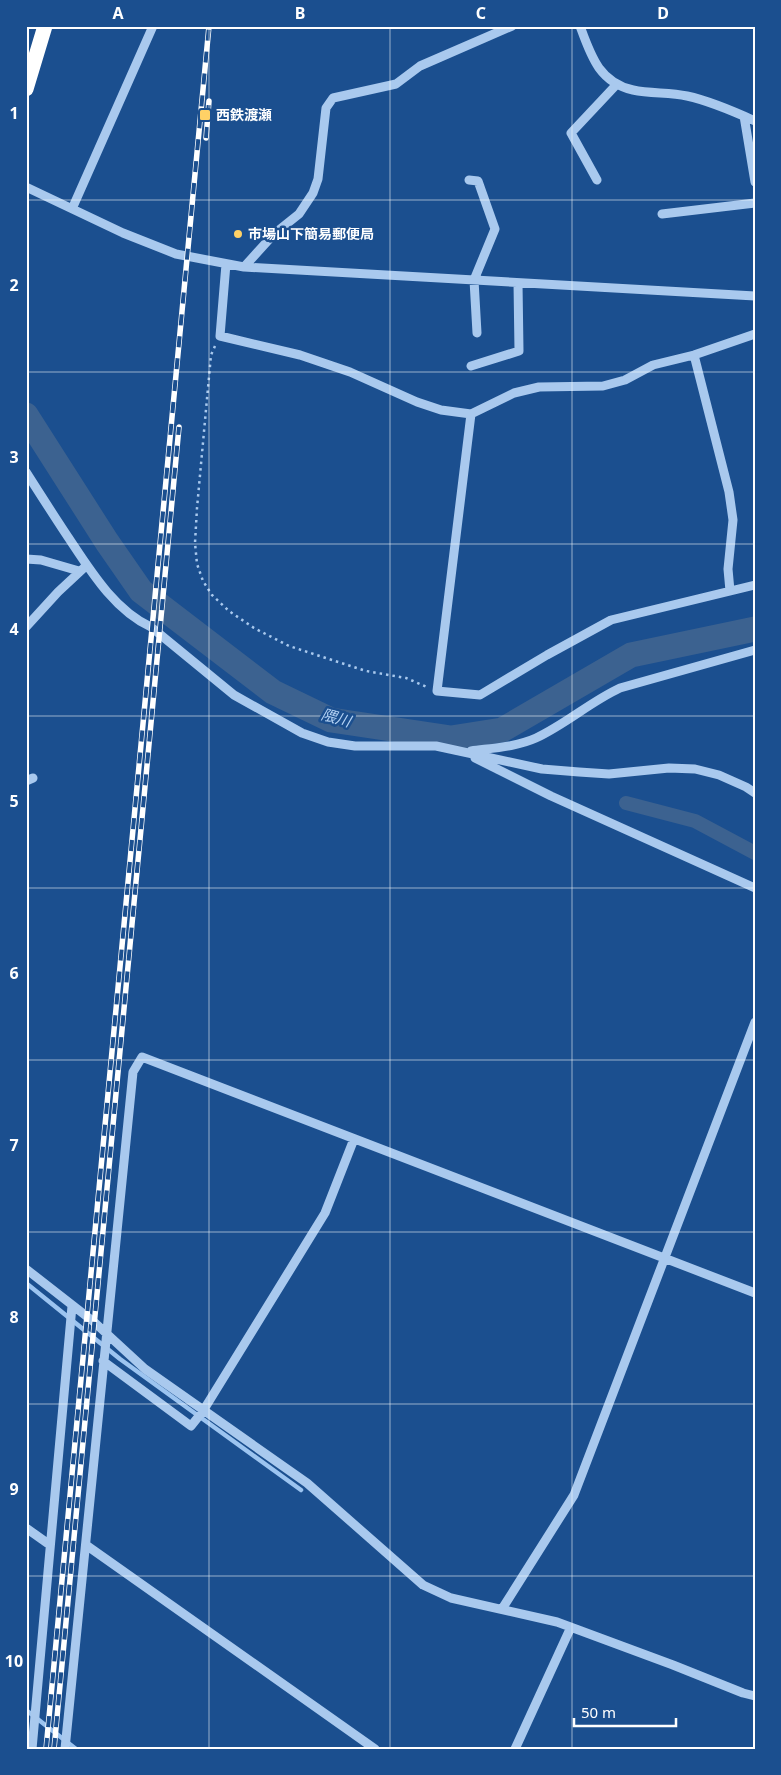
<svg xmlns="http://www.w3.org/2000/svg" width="781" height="1775" font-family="'Noto Sans','Noto Sans JP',sans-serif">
<rect width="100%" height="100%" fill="#1b4f8f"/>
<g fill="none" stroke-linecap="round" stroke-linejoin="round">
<!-- stream -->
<path stroke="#9cc4f0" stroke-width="4.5" d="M26,1283L120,1359L301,1490
M26,1710L76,1749"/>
<!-- canal -->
<path stroke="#3c6290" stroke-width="14" d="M626,803L695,821L755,853"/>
<!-- river -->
<path stroke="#3c6290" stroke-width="25" d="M26,415L107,542L141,591L273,692L331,720L451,738L502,730L631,655L755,629"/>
<!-- path -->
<path stroke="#a9c9ee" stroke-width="2.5" stroke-dasharray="2.5 4" stroke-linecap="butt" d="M215,346L211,355L197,508L195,543L197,564L203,581L212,595L229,611L254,628L289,646L366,671L406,678L427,687"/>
<!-- minor -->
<path stroke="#a9c9ee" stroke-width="9" d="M580,26C591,56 599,82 633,90C651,94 669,92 687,96C710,101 733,111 755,121
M744,116L755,182
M469,180L478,181L495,229L474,280L477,333
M597,180L571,133L617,84
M26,187L123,233L176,254L244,267L755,296
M72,209L153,26
M662,214L755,203
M226,264L220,336L300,355L350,372L417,402L441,410L471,414L514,393L539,387L603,386L625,380L653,365L694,355L755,334
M244,267L274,234L299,214L313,193L318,179L326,108L333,98L396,84L420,66L512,26
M694,355L729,492L733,520L728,569L730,591
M471,366L519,351L518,283
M471,414L437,691L480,695L547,655L611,620L755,585
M26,472C40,494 54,516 68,537C90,570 114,610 151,627L234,695L302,733L328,742L355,746H436L542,769L579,772L609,774L669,768L695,769L719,775L746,787L755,793
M26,559L41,560L79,571
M26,627L58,592L87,565
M471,751C493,748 516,747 536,738C566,724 590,702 620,688L755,650
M475,758L551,796L755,888
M26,781L33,778
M26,1269L94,1322L145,1369L307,1483L423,1585L451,1598L557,1622L673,1665L743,1693L755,1696
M103,1361L191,1426L203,1411L325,1213L354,1139
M26,1528L50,1545
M86,1545L375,1749
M502,1609L574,1495L755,1022
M32,1749L72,1306
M65,1749L133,1072L142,1057L755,1293
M515,1749L571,1627"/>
<!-- highway -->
<path stroke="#fff" stroke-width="15" d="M26,89L45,26"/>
<defs>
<path id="rail" d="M206,138L209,101
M46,1749L209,26
M54,1749L179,427"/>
</defs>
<!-- rail casing -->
<use href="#rail" stroke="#fff" stroke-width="5.5"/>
<!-- rail -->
<use href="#rail" stroke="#1b4f8f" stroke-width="4" stroke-dasharray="11" stroke-linecap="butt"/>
</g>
<!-- grid -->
<path fill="none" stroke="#fff" stroke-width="1" stroke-opacity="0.55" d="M209,26V1749M390,26V1749M572,26V1749M26,200H755M26,372H755M26,544H755M26,716H755M26,888H755M26,1060H755M26,1232H755M26,1404H755M26,1576H755"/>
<!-- markers -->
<g fill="#ffd166" stroke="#1b4f8f" stroke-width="2">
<rect x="199" y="109" width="12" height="12" rx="2.5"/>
<circle cx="238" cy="234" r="5"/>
</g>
<g text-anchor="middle" stroke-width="5" stroke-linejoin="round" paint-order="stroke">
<!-- poi labels -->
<g font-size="14" font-weight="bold" fill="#fff" stroke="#1b4f8f" text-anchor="start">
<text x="216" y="120">西鉄渡瀬</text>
<text x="248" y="239">市場山下簡易郵便局</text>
</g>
<!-- water labels -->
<g font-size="15" font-style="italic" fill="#b5d3f5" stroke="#1b4f8f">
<text transform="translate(336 718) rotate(16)" y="5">隈川</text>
</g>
</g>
<!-- border -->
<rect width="781" height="1775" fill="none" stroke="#1b4f8f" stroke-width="55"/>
<!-- scale -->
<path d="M574 1718v8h102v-8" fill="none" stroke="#ffffff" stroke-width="2.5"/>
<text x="581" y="1718" font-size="15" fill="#ffffff" stroke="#1b4f8f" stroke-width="4" paint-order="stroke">50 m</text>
<rect x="28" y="28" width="726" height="1720" fill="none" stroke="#fff" stroke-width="2"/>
<g font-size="16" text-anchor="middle" font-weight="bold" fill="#fff">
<text x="118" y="19">A</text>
<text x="300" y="19">B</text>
<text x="481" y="19">C</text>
<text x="663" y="19">D</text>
<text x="14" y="119">1</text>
<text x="14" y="291">2</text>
<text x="14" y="463">3</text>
<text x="14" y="635">4</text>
<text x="14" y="807">5</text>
<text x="14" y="979">6</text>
<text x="14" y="1151">7</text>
<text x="14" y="1323">8</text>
<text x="14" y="1495">9</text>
<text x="14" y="1667">10</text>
</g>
</svg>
